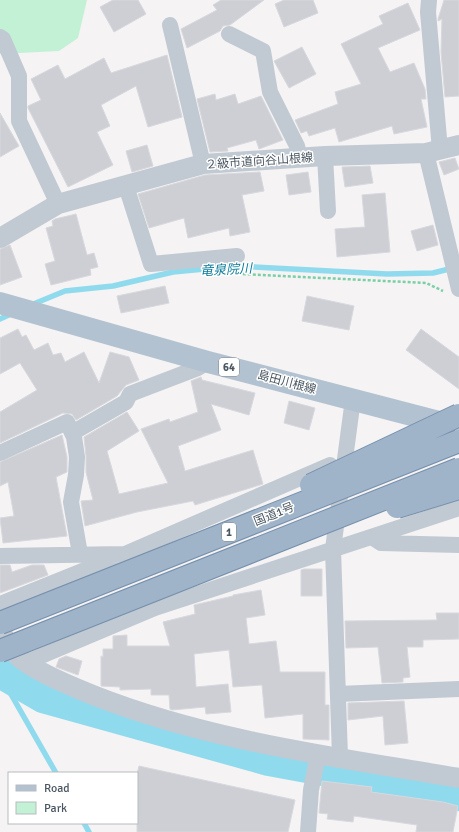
<svg xmlns="http://www.w3.org/2000/svg" width="459" height="832" font-family="Signika,'Noto Sans JP',sans-serif">
<rect width="100%" height="100%" fill="#f5f3f3"/>
<!-- green -->
<path fill="#c3f1d5" d="M0,0H87L78,38L59,51L0,54Z"/>
<g fill="none" stroke-linecap="round" stroke-linejoin="round">
<!-- stream -->
<path stroke="#90daee" stroke-width="5.5" d="M31,305L65,291L113,286L173,272L236,266L387,274L433,273L453,268
M0,319L13,313
M0,675L56,773
M84,823L89,832"/>
<!-- river -->
<path stroke="#90daee" stroke-width="32" d="M0,672L43,697L269,760L459,795"/>
</g>
<!-- building -->
<path fill="#cdcfd5" stroke="#d7d9de" d="M113,0H138L146,14L114,32L100,7Z
M221,0H264L230,25L223,26L220,31L187,48L181,29L217,10L213,5Z
M284,0H313L318,13L284,27L275,4Z
M444,0H459V96L445,97L441,52L442,19L438,21V19Z
M408,3L420,30L378,48L390,72L414,63L425,89L426,99H421L427,127L394,134L392,126L339,142L335,128L309,136L307,131L301,133L295,120L338,104L335,92L361,84L341,44L383,24L379,16Z
M302,47L316,74L289,88L274,61Z
M167,55L182,117L148,127L136,86L101,105L110,126L97,132L113,165L68,187L28,108V106L41,100L31,79L58,65L65,79L104,58L111,73Z
M215,94L216,100L235,94L238,104L261,96L283,140L259,149L256,140L227,148L228,151L210,152L197,99Z
M0,113L19,146L0,157Z
M147,145L153,166L132,172L126,151Z
M455,158L459,169L444,175L439,162Z
M370,166L373,183L345,187L342,167Z
M260,172L264,191L242,195L250,232L230,236L229,228L188,238L184,218L149,228L138,194L205,175Z
M308,172L311,192L289,195L286,175Z
M385,193L390,252L337,257L335,229L365,227L362,195Z
M76,214L87,255L94,253L98,267L90,269L91,275L51,285L45,264L55,261L46,228L53,226L52,221L55,219Z
M433,225L438,245L417,251L411,231Z
M10,245L22,277L0,285V249Z
M165,286L169,303L121,313L117,296Z
M307,296L354,306L349,330L302,321Z
M18,329L22,337L26,335L34,350L48,343L53,355L61,353L65,362L84,352L99,383L110,352L129,357L139,380L126,385L117,396L76,420L72,414L63,413L0,443V412L37,390L20,363L0,374V338Z
M421,329L459,357V389L406,350Z
M201,377L202,380L255,393L249,415L211,404L221,430L178,446L185,471L253,450L263,484L195,505L193,501L137,512L85,526L81,501L93,500L86,472V456L84,437L127,412L139,431L107,451L119,494L168,483L141,429L169,419L170,422L198,412L191,381Z
M289,401L315,408L309,430L284,423Z
M62,435L67,457V472L56,477L67,536L3,543L0,518L14,516L8,482L0,486V462Z
M0,565H10L12,572L32,565H44L48,575L0,593Z
M304,569H322V596H301V570Z
M261,590L265,615L246,618L249,644L276,641L280,672H325V705H329V740L303,739V714L265,718L262,685L233,687L229,650L194,654L196,687L228,684L231,712L206,714L205,707L172,710L170,709L169,695H151V689L120,690V687L101,686V656L103,657V649H113V636L127,635V646H170L163,622L195,614L194,605L233,596V595Z
M436,613H459V639L423,640V647H407L410,677L403,678V682L382,683L378,647L346,648L345,621L437,620Z
M66,656L82,661L78,675L56,667L59,659Z
M404,701L408,743L385,745L383,716L348,720V703Z
M139,766L295,800L288,832H137V774Z
M322,781L372,787L371,792L443,802L458,806L453,832H416L417,825L354,816L353,822L327,819L328,814L319,813Z"/>
<g fill="none" stroke-linecap="round" stroke-linejoin="round">
<!-- path -->
<path stroke="#7ad0a6" stroke-width="2.5" stroke-dasharray="3 2" stroke-linecap="butt" d="M240,271L241,274L426,283L443,291"/>
<!-- minor -->
<path stroke="#c1cad2" stroke-width="16" d="M429,0L428,12L440,150
M170,25L203,164
M229,34L263,51L270,92L297,146L300,158
M0,37L3,39L19,76V121L58,204
M426,153L459,289
M325,156L328,211
M126,186L151,264L237,256
M72,433L126,402L130,394L198,368L208,362
M0,453L67,422L74,437L77,457L76,475L71,502L80,554
M372,537L381,543L459,545
M0,556L125,554L330,465
M0,604L115,558
M27,662L155,608L459,508
M338,694L459,689
M340,757L333,549L353,399
M308,832L311,790L318,754"/>
<!-- tertiary -->
<path stroke="#c1cad2" stroke-width="20" d="M0,238L58,204L203,164L325,156L426,153L459,145
M0,631C6,639 12,651 20,658C36,672 73,687 93,695C209,741 336,757 459,778"/>
<!-- primary -->
<path stroke="#b3c2d1" stroke-width="22" d="M0,303L208,362L454,426"/>
<defs>
<path id="trunk-bridge" d="M311,485L459,415
M397,507L459,488
M0,623L459,441
M0,651L459,469"/>
</defs>
<!-- trunk-bridge casing -->
<use href="#trunk-bridge" stroke="#7690ad" stroke-width="24" stroke-linecap="butt"/>
<!-- trunk-bridge -->
<use href="#trunk-bridge" stroke="#9fb4c9" stroke-width="22"/>
</g>
<g text-anchor="middle" stroke-width="3" stroke-linejoin="round" paint-order="stroke">
<!-- shield labels -->
<g fill="#fff" stroke="#808990" stroke-width="1">
<rect x="219" y="358" width="20" height="18" rx="3"/>
<rect x="222" y="523" width="14" height="18" rx="3"/>
</g>
<g font-size="11" font-weight="bold" fill="#4a5661">
<text x="229" y="371">64</text>
<text x="229" y="536">1</text>
</g>
<!-- street labels -->
<g font-size="12" fill="#4a5661" stroke="#fff">
<text transform="translate(259 161) rotate(-4)" y="4">２級市道向谷山根線</text>
<text transform="translate(287 382) rotate(15)" y="4">島田川根線</text>
<text transform="translate(274 514) rotate(-22)" y="4">国道1号</text>
</g>
<!-- water labels -->
<g font-size="13" font-style="italic" fill="#0c7c9b" stroke="#fff">
<text transform="translate(226 269) rotate(-3)" y="5">竜泉院川</text>
</g>
</g>
<!-- legend -->
<rect x="8" y="772" width="130" height="52" fill="#ffffff" stroke="#b7bbc0"/>
<rect x="16" y="785" width="20" height="6" fill="#b3c2d1" stroke="#b7bbc0"/>
<text x="44" y="792" font-size="12" fill="#4a5661">Road</text>
<rect x="16" y="802" width="20" height="12" fill="#c3f1d5" stroke="#b7bbc0"/>
<text x="44" y="812" font-size="12" fill="#4a5661">Park</text>
</svg>
